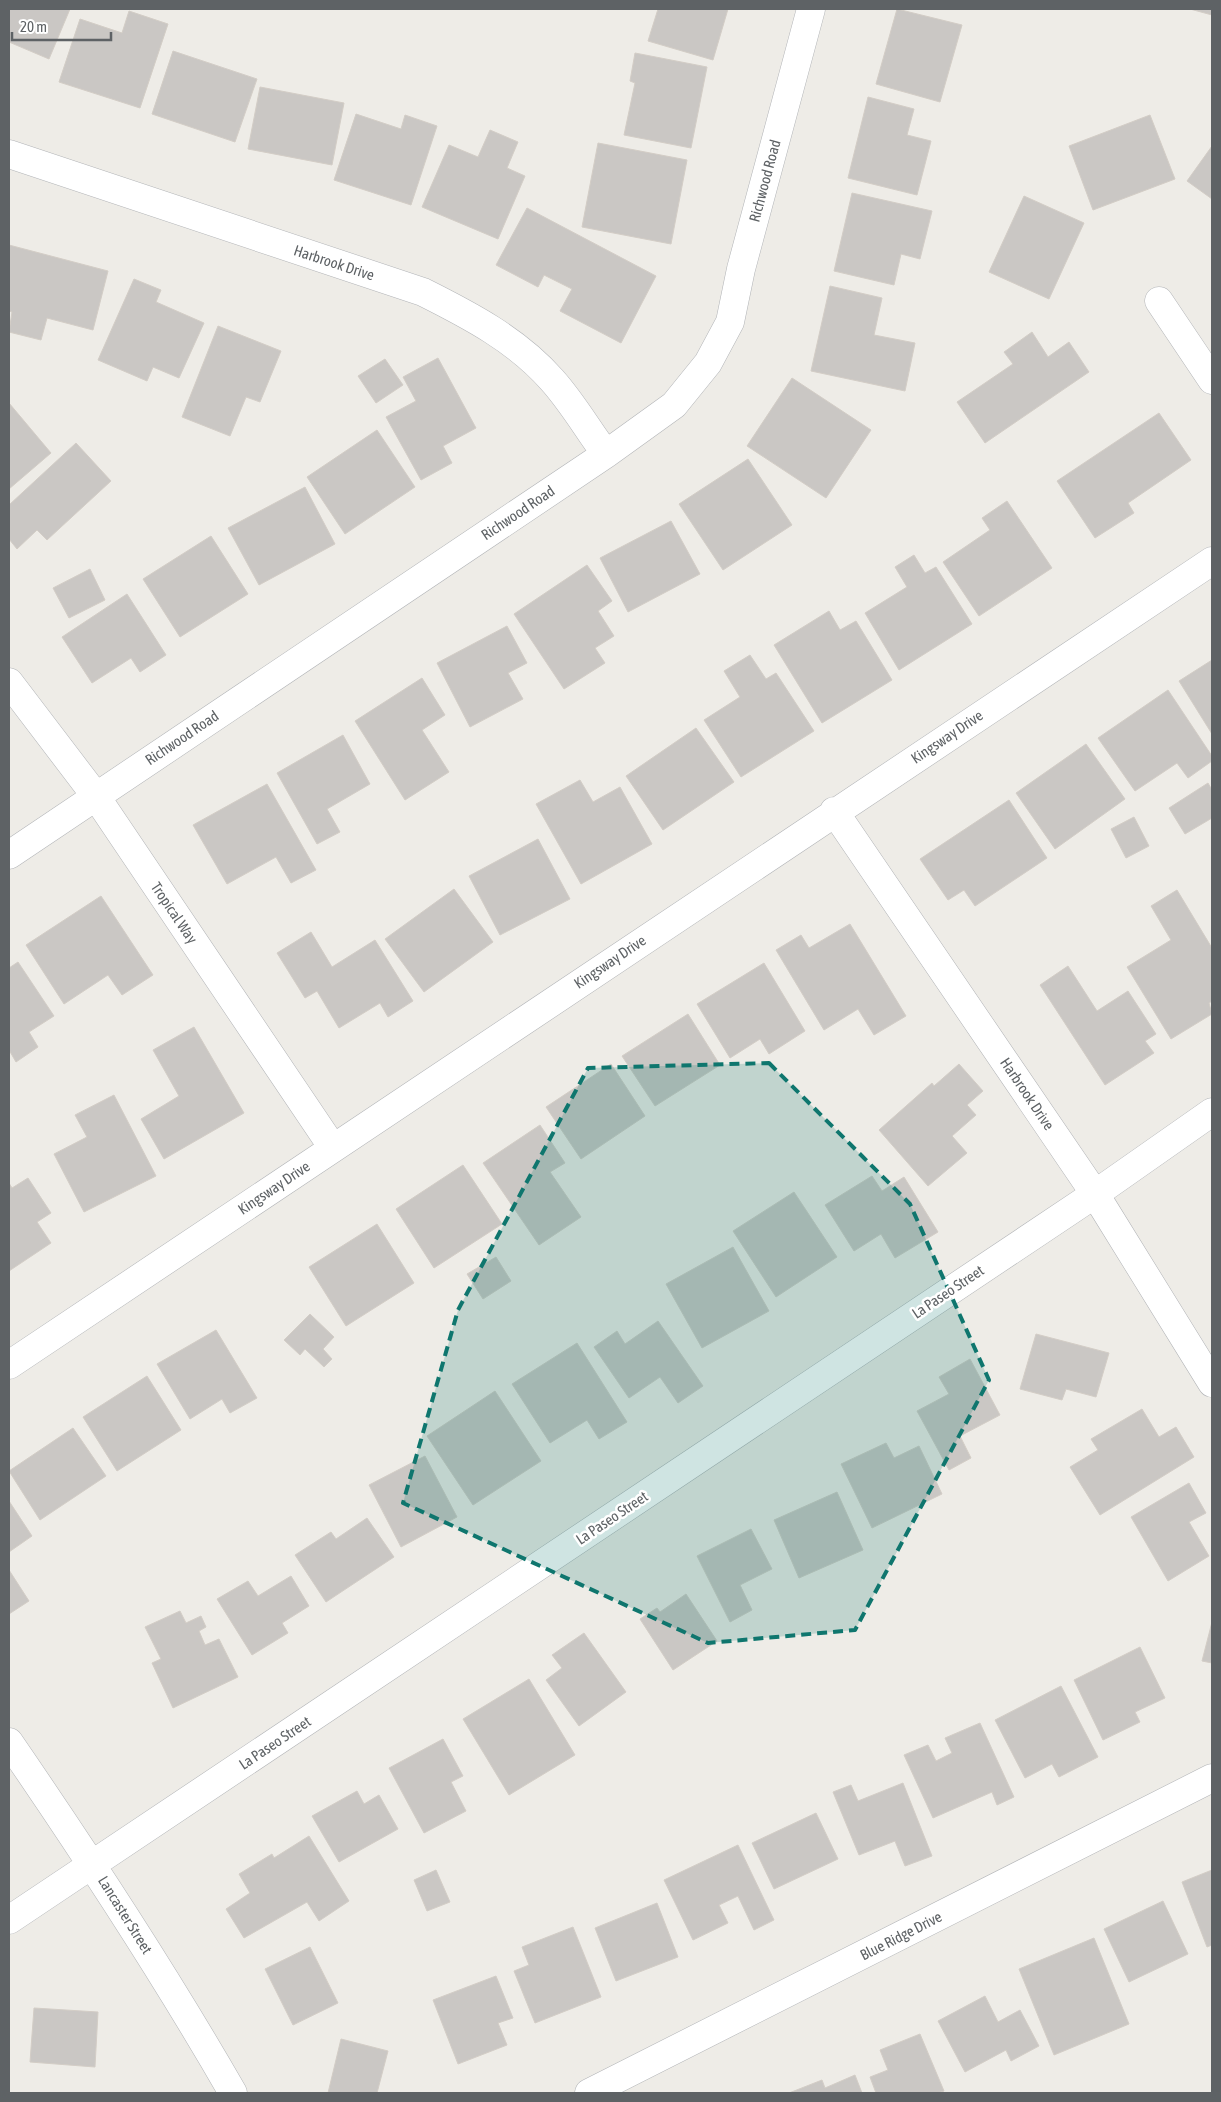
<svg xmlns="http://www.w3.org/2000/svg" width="1221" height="2102" font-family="'Asap Condensed',sans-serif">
<rect width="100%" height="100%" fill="#eeece7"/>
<!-- building -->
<path fill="#cac7c4" stroke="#d3cdc6" d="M9,9H70L49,59L9,42Z
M658,9H728L713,60L648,41Z
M897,9L962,25L940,102L876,84Z
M1190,9H1212V15Z
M129,11L168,24L140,108L59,82L80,19L122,33Z
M173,51L257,79L235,142L152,114Z
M635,53L707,67L691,148L624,135L635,83L630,81Z
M260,87L344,103L332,165L248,149Z
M868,97L914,109L907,135L931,141L917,195L848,178Z
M356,114L401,129L405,115L437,126L411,205L334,180Z
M1150,115L1175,179L1093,210L1069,146Z
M490,130L518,142L507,168L525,176L498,239L422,207L449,145L478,157Z
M598,143L687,160L671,244L582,227Z
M1212,146V199L1187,181Z
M852,193L932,211L920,259L901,254L894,285L834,271Z
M1024,196L1084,223L1049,299L989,272Z
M527,208L656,276L621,343L560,311L572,289L544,275L538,287L496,265Z
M9,245L108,271L93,330L47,318L41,340L9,332L12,312L9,311Z
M134,279L161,290L156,302L204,323L179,378L153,367L147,381L98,360Z
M830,286L882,298L874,335L915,343L905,391L811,371Z
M218,326L281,351L260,402L246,397L230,436L182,417Z
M1032,332L1048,357L1069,342L1089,372L985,443L957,402L1013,364L1004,352Z
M438,358L476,428L443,446L452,463L421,480L386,417L416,401L403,377Z
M385,359L403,385L376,403L358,376Z
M792,378L871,430L826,498L747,446Z
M9,403L51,453L9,489Z
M1159,413L1191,460L1128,503L1134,513L1095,538L1057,481Z
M377,430L415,487L345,534L307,477Z
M76,443L111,481L47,540L37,530L17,549L9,539V505Z
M748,459L792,525L723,570L679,504Z
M305,487L335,544L259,585L228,528Z
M1007,501L1052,568L979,616L943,562L990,530L982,518Z
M671,521L700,574L628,612L600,558Z
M211,536L248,594L180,637L143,579Z
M914,555L925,573L936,567L972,624L899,670L865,613L907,587L895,567Z
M587,565L612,601L598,611L614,636L595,648L605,663L564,689L514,614Z
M90,569L105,600L69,618L53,588Z
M127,594L166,655L140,672L131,658L92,683L62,637Z
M829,611L840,630L856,621L892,680L822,723L774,645Z
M507,626L527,663L508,673L523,699L470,727L437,663Z
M750,655L766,679L776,673L814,731L741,777L704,720L740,697L724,671Z
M1212,660V734L1179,681Z
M422,678L445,715L422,730L449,772L405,800L355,721Z
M1168,690L1212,756V761L1188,778L1177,763L1135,791L1098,738Z
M696,728L734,782L663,830L626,776Z
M343,735L370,784L327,809L340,832L317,844L277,773Z
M1086,744L1125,799L1055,849L1016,793Z
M580,780L593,802L620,787L652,844L581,884L536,804Z
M1208,783L1212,790V818L1185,834L1169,808Z
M267,784L316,870L291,883L276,857L227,884L193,825Z
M1009,800L1047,858L975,906L964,890L948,900L920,859Z
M1134,817L1149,846L1126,858L1111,829Z
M538,839L570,899L500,935L469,876Z
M454,889L493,942L424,992L385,939Z
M1177,890L1212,948V1001L1209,1003L1212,1014L1171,1039L1127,967L1171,940L1151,906Z
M101,896L153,975L122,995L108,975L64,1004L26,945Z
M850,924L906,1016L874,1035L858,1009L824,1030L776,950L801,935L809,948Z
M311,932L332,967L375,940L413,1001L388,1017L380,1003L339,1028L317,991L305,998L277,953Z
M18,962L54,1016L29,1032L38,1047L16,1062L9,1050V968Z
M764,963L805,1031L769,1054L760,1039L730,1058L697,1004Z
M1068,966L1097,1011L1128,991L1156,1034L1145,1041L1154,1053L1105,1085L1040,985Z
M688,1014L720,1065L655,1106L622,1056Z
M194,1027L244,1113L164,1159L141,1119L179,1096L153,1050Z
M611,1064L645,1116L581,1159L546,1107Z
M959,1064L983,1091L967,1105L976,1115L952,1136L967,1153L928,1186L879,1130L932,1083L934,1086Z
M114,1095L156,1176L84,1212L54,1154L87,1137L75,1115Z
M540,1125L565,1163L550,1172L581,1217L539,1245L483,1163Z
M463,1165L502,1224L434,1268L396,1209Z
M872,1176L882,1191L904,1177L938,1232L895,1258L881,1234L854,1251L825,1205Z
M28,1178L51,1213L37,1222L51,1243L9,1271V1183L12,1188Z
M794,1192L837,1257L776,1297L733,1231Z
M377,1224L414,1283L346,1326L309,1267Z
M733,1247L769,1311L702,1348L666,1284Z
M496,1257L511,1281L483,1299L467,1274Z
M310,1314L334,1337L323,1349L332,1359L324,1367L305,1349L300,1355L284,1340Z
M658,1321L703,1386L678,1403L660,1377L629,1398L594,1347L617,1331L625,1344Z
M216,1330L257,1398L230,1413L222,1399L190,1419L157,1364Z
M1036,1334L1109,1353L1096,1397L1066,1389L1062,1400L1020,1389Z
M577,1343L627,1422L599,1439L587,1420L550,1443L512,1384Z
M970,1359L1000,1415L960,1436L971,1458L949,1470L917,1411L949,1394L939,1377Z
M147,1376L181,1430L117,1471L83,1417Z
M495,1391L541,1461L473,1505L427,1436Z
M1142,1409L1159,1437L1176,1427L1194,1457L1100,1515L1070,1467L1098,1450L1091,1439Z
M73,1428L106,1476L40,1520L9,1471Z
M886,1443L894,1458L919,1446L942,1494L872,1528L841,1464Z
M425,1456L457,1517L401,1547L369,1485Z
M1189,1483L1206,1513L1189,1522L1209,1556L1168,1581L1131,1517Z
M837,1492L863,1550L799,1578L774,1520Z
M9,1501L32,1536L9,1552Z
M367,1518L394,1557L326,1602L295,1555L331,1532L336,1539Z
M751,1529L772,1569L740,1585L752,1610L730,1622L697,1556Z
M9,1570L29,1601L9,1614Z
M291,1576L309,1606L282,1623L288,1633L252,1655L217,1599L248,1581L258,1596Z
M686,1594L717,1641L673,1670L640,1619L657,1608L660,1612Z
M180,1611L186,1623L201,1616L206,1627L199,1631L205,1645L219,1639L238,1677L173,1708L152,1663L161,1659L145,1627Z
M1212,1622V1663L1202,1661Z
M584,1633L626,1692L579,1726L546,1680L562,1668L552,1655Z
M1140,1647L1165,1698L1135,1712L1140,1722L1103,1740L1074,1680Z
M529,1679L575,1755L509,1795L463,1719Z
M1061,1686L1098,1757L1059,1777L1052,1764L1025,1778L995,1720Z
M980,1723L1014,1797L997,1805L992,1792L933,1818L904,1755L928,1745L936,1761L952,1753L945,1738Z
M443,1739L463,1776L451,1782L466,1811L424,1833L389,1768Z
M903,1783L932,1856L905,1866L895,1841L859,1855L833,1792L851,1785L858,1801Z
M357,1791L364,1804L379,1795L398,1829L339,1862L312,1816Z
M816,1813L838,1859L774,1889L752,1843Z
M309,1836L349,1901L319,1921L307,1902L244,1938L226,1909L250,1893L239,1874L272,1854L274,1858Z
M738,1845L774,1920L754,1930L738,1896L719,1905L728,1923L693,1940L664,1880Z
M436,1870L450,1902L427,1911L414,1880Z
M1212,1870V1945L1207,1947L1182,1882Z
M1163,1901L1188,1954L1129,1982L1104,1929Z
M657,1903L678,1957L616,1981L595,1928Z
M573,1927L601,1997L535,2023L514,1971L529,1965L522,1947Z
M1094,1938L1129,2024L1054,2055L1019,1969Z
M310,1947L338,2003L293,2025L265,1969Z
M496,1976L513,2018L498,2023L507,2045L458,2064L433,2000Z
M985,1996L998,2022L1020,2010L1039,2046L1011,2061L1006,2050L965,2072L938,2021Z
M34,2008L98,2012L95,2067L30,2062Z
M920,2034L944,2091L937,2093H876L870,2077L888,2070L880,2050Z
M341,2039L388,2051L377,2093H328Z
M855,2075L862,2093H789L822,2080L825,2088Z"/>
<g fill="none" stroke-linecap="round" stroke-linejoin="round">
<defs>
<path id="minor" d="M9,154L423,292C469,315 517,340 552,380C572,402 588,430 606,454
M1159,301L1212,380
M9,682L95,795L333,1148
M834,811L1095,1194L1212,1383
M9,855L606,454L674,405L708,363L730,322L741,269L811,9
M9,1365L1212,561
M9,1742C88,1857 164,1973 233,2093
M9,1920L1095,1194L1212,1112
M589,2093L1212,1778"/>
</defs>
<!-- minor casing -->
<use href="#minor" stroke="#b2b4b7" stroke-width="29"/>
<!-- minor -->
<use href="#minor" stroke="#fff" stroke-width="28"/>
</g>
<!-- marked area -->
<path fill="#0f766e" fill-opacity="0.2" stroke="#0f766e" stroke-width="4" stroke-dasharray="10 6" stroke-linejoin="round" d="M769,1063L910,1204L989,1380L855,1630L708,1643L403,1503L458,1310L588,1068Z"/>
<g text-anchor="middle" stroke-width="5" stroke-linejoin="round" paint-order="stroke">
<!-- street labels -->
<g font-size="15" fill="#5e6265" stroke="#fff">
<text transform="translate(765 181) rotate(-75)" y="5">Richwood Road</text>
<text transform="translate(334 263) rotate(18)" y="5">Harbrook Drive</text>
<text transform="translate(518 513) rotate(-34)" y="5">Richwood Road</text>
<text transform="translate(947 737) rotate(-34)" y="5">Kingsway Drive</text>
<text transform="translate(182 738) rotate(-34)" y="5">Richwood Road</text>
<text transform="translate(174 913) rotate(56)" y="5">Tropical Way</text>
<text transform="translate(610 962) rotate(-34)" y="5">Kingsway Drive</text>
<text transform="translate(1027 1094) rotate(56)" y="5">Harbrook Drive</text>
<text transform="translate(274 1188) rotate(-34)" y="5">Kingsway Drive</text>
<text transform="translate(948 1292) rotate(-34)" y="5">La Paseo Street</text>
<text transform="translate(612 1518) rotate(-34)" y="5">La Paseo Street</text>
<text transform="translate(275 1743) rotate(-34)" y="5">La Paseo Street</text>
<text transform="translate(125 1915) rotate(58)" y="5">Lancaster Street</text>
<text transform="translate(901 1936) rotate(-27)" y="5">Blue Ridge Drive</text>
</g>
</g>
<!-- border -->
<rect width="1221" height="2102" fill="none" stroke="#5e6265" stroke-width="20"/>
<!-- scale -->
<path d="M12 32v8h99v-8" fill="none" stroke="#5e6265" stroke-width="2.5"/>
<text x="20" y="32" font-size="15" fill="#5e6265" stroke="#ffffff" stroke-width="4" paint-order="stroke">20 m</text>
</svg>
